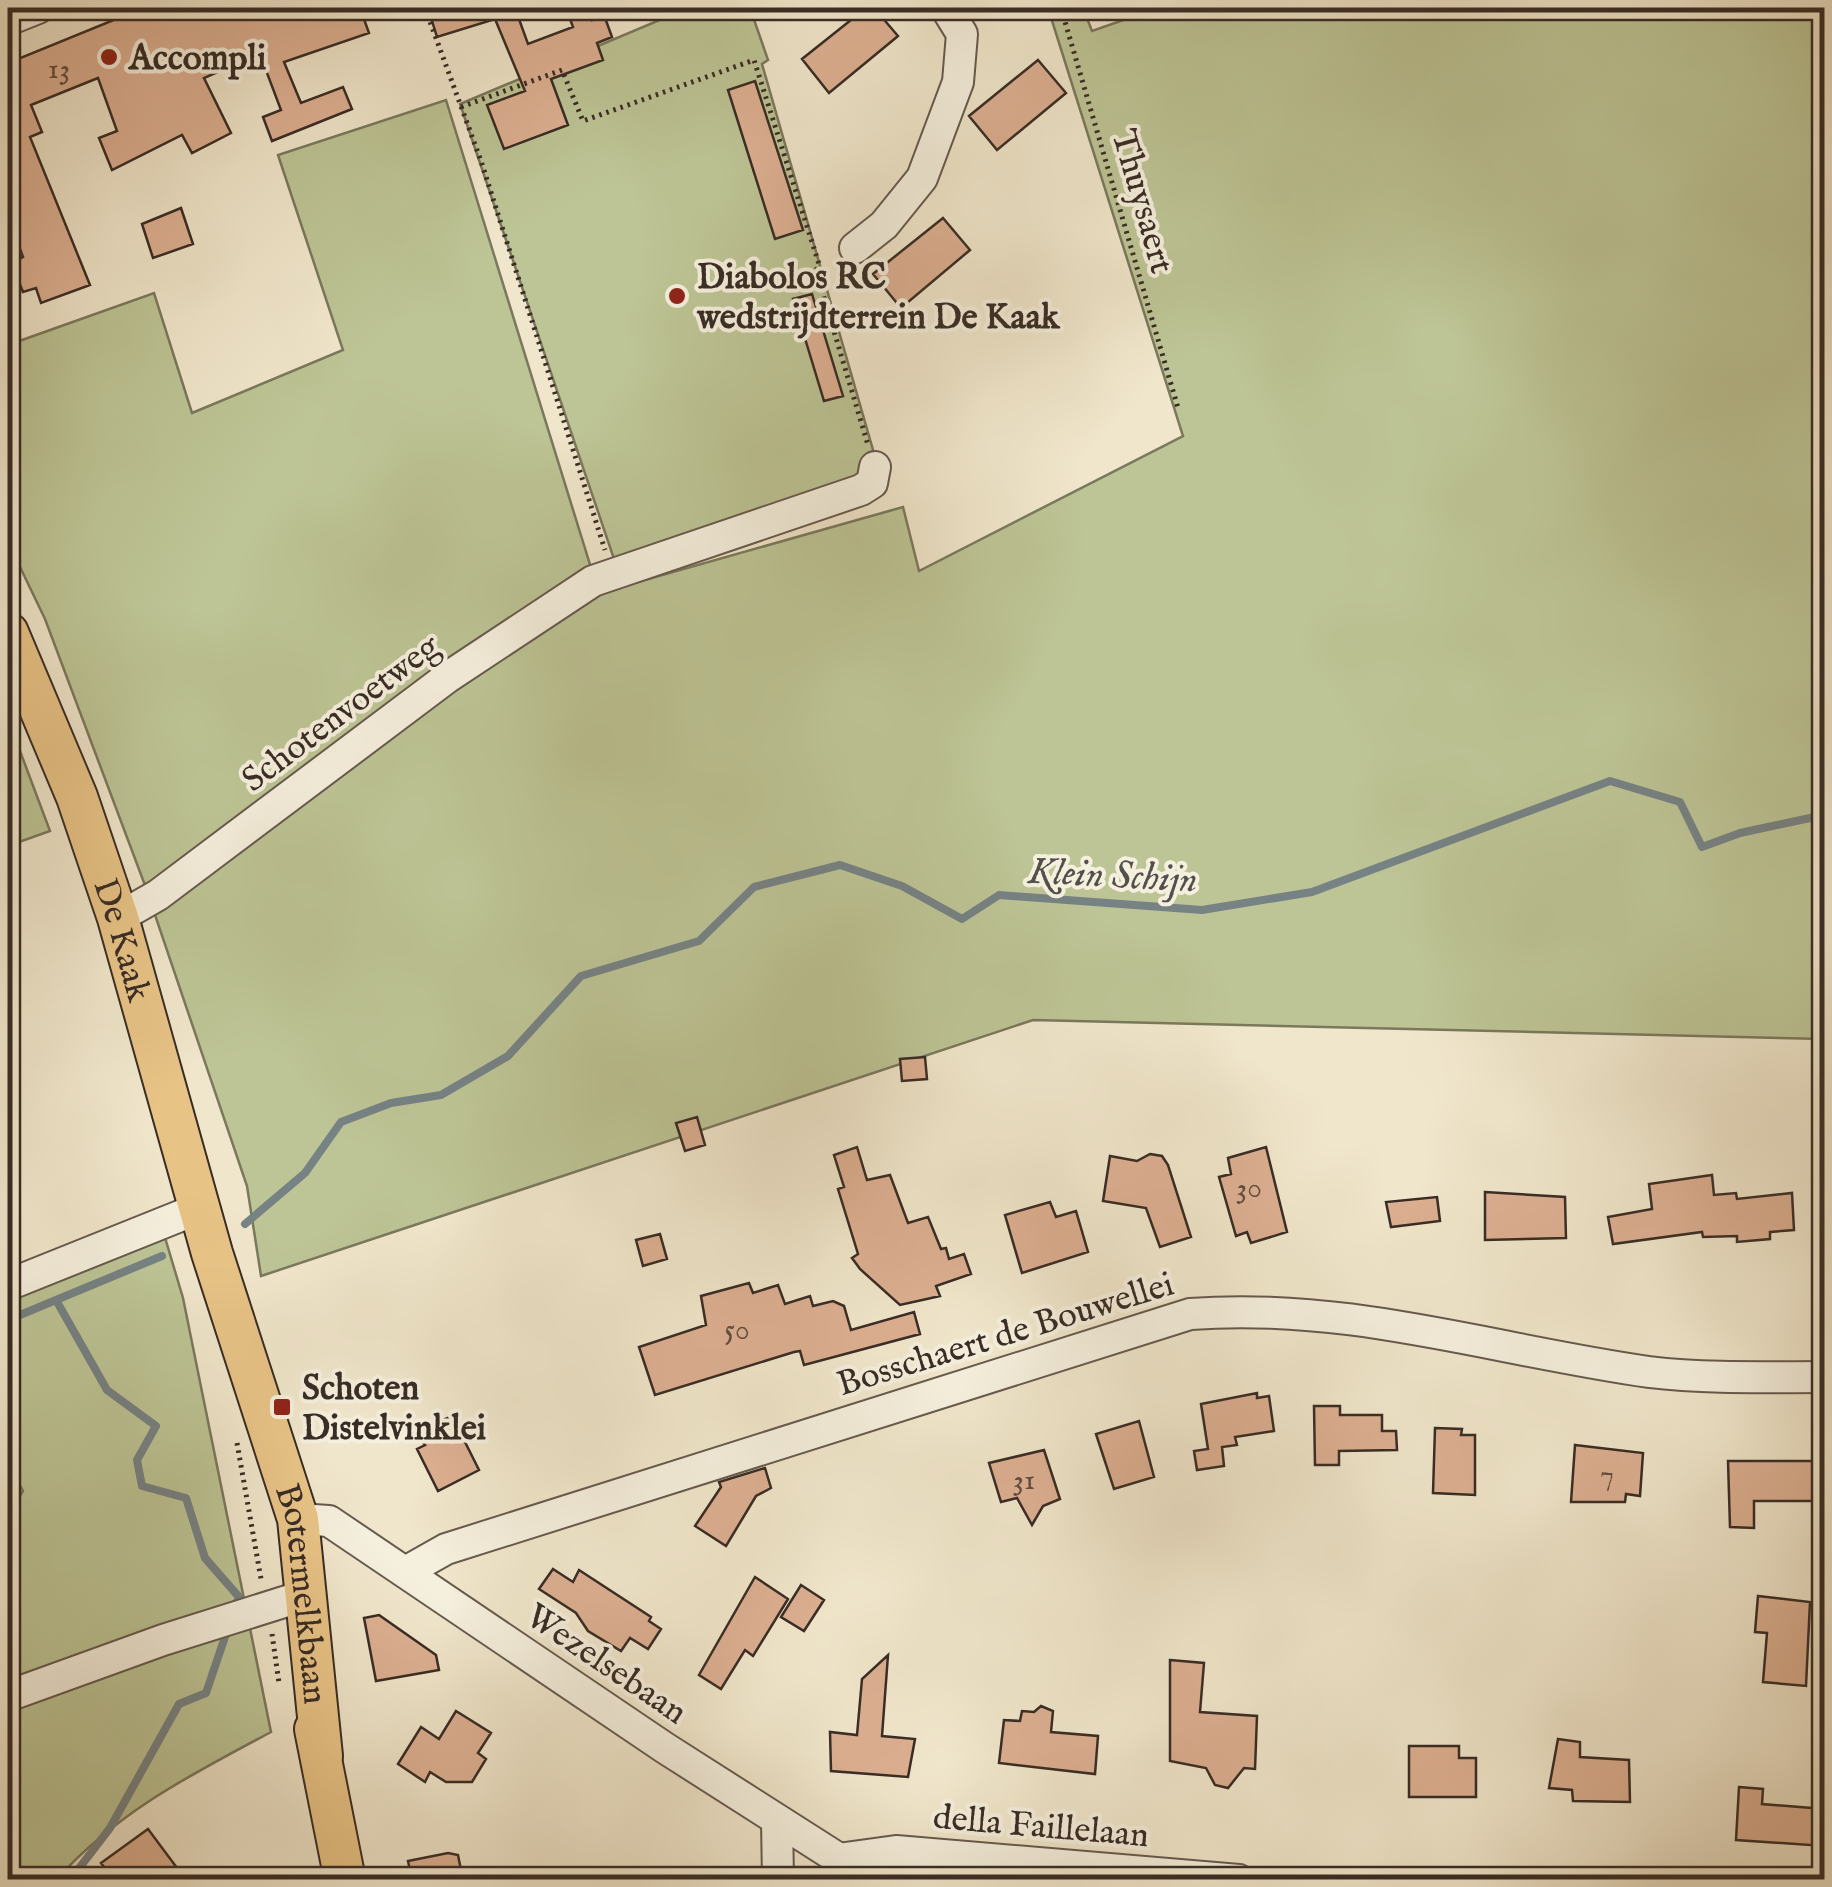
<svg xmlns="http://www.w3.org/2000/svg" width="1832" height="1887" font-family="'IM FELL English',serif">
<rect width="100%" height="100%" fill="#f0e6cb"/>
<filter id="stains"><feTurbulence type="fractalNoise" baseFrequency=".002" numOctaves="4"/><feColorMatrix values="0 0 0 0 .2 0 0 0 0 .09 0 0 0 0 .02 0 0 0 .5 -.17"/></filter>
<radialGradient id="worn" r=".72"><stop offset=".6" stop-color="#630" stop-opacity="0"/><stop offset="1" stop-color="#630" stop-opacity=".3"/></radialGradient>
<!-- green -->
<path fill="#bdc495" stroke="#7a785d" stroke-width="2.5" d="M688,8H750L768,60L762,64L884,488L614,559L460,104Z
M1048,8H1083L1092,31L1158,8H1824V1039L1033,1020L261,1276L247,1186L154,912L450,687L599,593L903,507L919,571L1183,436Z
M446,100L592,571L146,888L45,619L8,542V345L154,293L192,413L343,350L278,155Z
M8,719L50,831L8,846Z
M161,1224L183,1298L271,1732C192,1774 117,1812 57,1879L8,1880V1515L23,1491L8,1464V1285Z"/>
<g fill="none" stroke-linecap="round" stroke-linejoin="round">
<!-- stream -->
<path stroke="#768284" stroke-width="8" d="M245,1224L305,1173L341,1122L391,1103L441,1095L508,1056L581,976L699,941L754,887L840,865L902,886L962,919L999,895L1202,910L1312,892L1610,781L1680,802L1702,847L1740,833L1824,815
M162,1256L56,1300L107,1390L156,1426L137,1460L142,1486L186,1498L205,1558L239,1597L236,1605
M8,1320L56,1300
M70,1880L110,1828L179,1704L206,1693L228,1628"/>
</g>
<!-- building -->
<path fill="#dcaf91" stroke="#382c25" stroke-width="2.5" d="M143,8H360L369,33L284,62L301,103L343,87L352,109L272,141L263,117L281,110L261,57L243,64L242,61L204,78L231,133L192,153L182,135L112,170L99,138L117,131L98,78L31,105L42,132L30,137L90,285L41,303L36,288L23,292L11,262L23,257L8,216V190L17,186L8,163V144L14,141L8,126V63Z
M428,8H515L528,44L573,27L566,8H587L592,20L604,15L612,37L597,43L603,60L551,79L568,125L504,149L487,105L525,91L495,19L437,37Z
M866,8H874L898,36L829,93L802,59Z
M1038,60L1066,93L997,150L969,116Z
M755,81L803,230L775,239L728,90Z
M181,208L193,244L153,258L142,224Z
M943,218L970,250L901,308L873,274Z
M812,294L843,396L824,401L793,299Z
M925,1057L927,1079L902,1081L900,1059Z
M697,1117L705,1145L685,1151L676,1123Z
M857,1147L867,1180L890,1175L908,1223L928,1217L941,1249L946,1248L949,1259L964,1254L971,1274L936,1286L940,1296L900,1305L860,1269L852,1258L858,1254L838,1189L844,1187L834,1155Z
M1266,1147L1287,1232L1251,1243L1247,1232L1236,1236L1219,1177L1231,1174L1228,1158Z
M1150,1154L1162,1156L1168,1165L1191,1237L1160,1247L1146,1208L1103,1201L1110,1156L1137,1161Z
M1712,1175L1714,1195L1736,1193L1737,1199L1792,1193L1794,1230L1770,1232V1239L1737,1242V1236L1703,1237L1702,1232L1613,1244L1608,1217L1652,1209L1649,1184Z
M1485,1192L1565,1197L1566,1238L1485,1240Z
M1437,1197L1440,1221L1391,1227L1386,1202Z
M1050,1202L1056,1217L1076,1211L1088,1252L1022,1273L1005,1215Z
M660,1234L667,1259L643,1266L636,1240Z
M749,1283L753,1293L778,1285L785,1304L810,1296L813,1306L833,1301L844,1306L851,1330L914,1312L920,1334L804,1365L800,1351L794,1352L655,1395L639,1347L706,1325L701,1296Z
M1257,1393V1398L1269,1396L1274,1431L1235,1437L1237,1445L1222,1447L1224,1466L1197,1470L1194,1451L1208,1449L1201,1404Z
M1314,1406H1340V1415H1382V1431H1396L1397,1450L1339,1451V1465H1315Z
M452,1416L479,1470L438,1491L417,1449L425,1445L415,1432Z
M1139,1421L1154,1477L1114,1489L1096,1434Z
M1435,1428L1462,1429L1461,1435H1475V1495L1433,1493Z
M1575,1445L1643,1453L1640,1496L1626,1494L1625,1502H1571Z
M1044,1450L1060,1499L1043,1506L1032,1525L1017,1498L1001,1502L989,1463Z
M1728,1461H1818V1501H1754V1528L1730,1527Z
M765,1468L771,1488L756,1496L726,1546L695,1526L721,1487L719,1482Z
M553,1569L573,1582L579,1570L651,1617L649,1621L661,1629L648,1649L630,1638L621,1651L588,1631L576,1613L539,1589Z
M755,1577L788,1599L753,1656L745,1650L721,1689L699,1675Z
M801,1585L824,1600L804,1631L781,1617Z
M1758,1596L1810,1602L1806,1686L1763,1682L1767,1633L1755,1632Z
M379,1615L436,1655L439,1670L376,1681L364,1618Z
M888,1655L882,1736L915,1739L908,1777L831,1771L830,1732L857,1735L862,1679Z
M1170,1660L1204,1663L1200,1712L1257,1716L1255,1769L1244,1768L1228,1788L1215,1785L1206,1768L1170,1761Z
M1041,1706L1053,1711L1051,1732L1098,1736L1095,1774L999,1763L1004,1720L1020,1721L1022,1711L1034,1712Z
M456,1711L491,1733L478,1753L486,1759L472,1782H446L430,1772L425,1782L398,1764L421,1727L439,1739Z
M1558,1739L1580,1742V1757L1629,1760L1630,1802L1573,1801L1572,1790L1549,1788Z
M1409,1746H1459V1758H1476V1797H1409Z
M1739,1787L1763,1789L1762,1804L1824,1809V1846L1736,1840Z
M148,1829L186,1880H114L101,1863Z
M448,1853L458,1855L463,1880H412L408,1861Z"/>
<g fill="none" stroke-linecap="round" stroke-linejoin="round">
<defs>
<path id="minor" d="M8,20L38,8
M855,248L884,225L922,178L958,82L962,34L946,8
M118,918L158,895L448,677L593,581L861,490L872,483L875,467
M8,1285L200,1208
M298,1519L329,1521L665,1748L872,1880
M407,1571L446,1549L1190,1314C1350,1302 1493,1350 1649,1372C1707,1379 1767,1377 1824,1377
M8,1696L163,1640L306,1595
M777,1822L778,1880
M838,1859L896,1851L1239,1880"/>
<g id="major">
<path id="s1" d="M8,633L77,797L118,918L212,1253L298,1519L322,1756"/>
<path d="M315,1729L345,1880"/>
</g>
</defs>
<!-- minor casing -->
<use href="#minor" stroke="#665a4e" stroke-width="34"/>
<!-- major casing -->
<use href="#major" stroke="#382c25" stroke-width="44"/>
<!-- path -->
<path stroke="#382c25" stroke-width="5" stroke-dasharray="2.5 5" stroke-linecap="butt" d="M425,8L481,161L605,550
M1061,8L1178,408
M461,107L562,70L583,121L754,60L819,264L816,271L868,445
M237,1443L261,1579
M272,1634L279,1683"/>
<!-- minor -->
<use href="#minor" stroke="#f5efdd" stroke-width="30"/>
<!-- major -->
<use href="#major" stroke="#e8c386" stroke-width="40"/>
</g>
<!-- markers -->
<g fill="#8f2418" stroke="#f5efdd" stroke-width="4">
<circle cx="109" cy="57" r="10"/>
<circle cx="677" cy="296" r="10"/>
<rect x="272" y="1397" width="20" height="20" rx="5"/>
</g>
<g text-anchor="middle" stroke-width="8" stroke-linejoin="round" paint-order="stroke">
<!-- number labels -->
<g font-size="30" fill="#614d40">
<text x="59" y="78">13</text>
<text x="1249" y="1197">30</text>
<text x="737" y="1339">50</text>
<text x="1607" y="1484">7</text>
<text x="1024" y="1489">31</text>
</g>
<!-- poi labels -->
<g font-size="35" font-weight="bold" fill="#382c25" stroke="#f5efdd" text-anchor="start">
<text x="129" y="69">Accompli</text>
<text x="697" y="288">Diabolos RC<tspan x="697" dy="40">wedstrijdterrein De Kaak</tspan></text>
<text x="302" y="1399">Schoten<tspan x="302" dy="40">Distelvinklei</tspan></text>
</g>
<!-- street labels -->
<g font-size="35" fill="#382c25" stroke="#f5efdd">
<text transform="translate(1144 201) rotate(74)" y="12">Thuysaert</text>
<text transform="translate(340 712) rotate(-37)" y="12">Schotenvoetweg</text>
<text dy="12" stroke="none"><textPath href="#s1" startOffset="328">De Kaak</textPath></text>
<text transform="translate(1005 1333) rotate(-17)" y="12">Bosschaert de Bouwellei</text>
<text dy="12" stroke="none"><textPath href="#s1" startOffset="1008">Botermelkbaan</textPath></text>
<text transform="translate(607 1663) rotate(34)" y="12">Wezelsebaan</text>
<text transform="translate(1041 1825) rotate(5)" y="12">della Faillelaan</text>
</g>
<!-- water labels -->
<g font-size="38" font-style="italic" fill="#52504c" stroke="#f5efdd">
<text transform="translate(1113 874) rotate(3)" y="13">Klein Schijn</text>
</g>
</g>
<!-- margin -->
<rect width="1832" height="1887" fill="none" stroke="#f0e6cb" stroke-width="40"/>
<rect x="10" y="10" width="1812" height="1867" fill="none" stroke="#382c25" stroke-width="5"/>
<rect x="20" y="20" width="1792" height="1847" fill="none" stroke="#382c25" stroke-width="2.5"/>
<rect width="100%" height="100%" filter="url(#stains)"/>
<rect width="100%" height="100%" fill="url(#worn)"/>
</svg>
